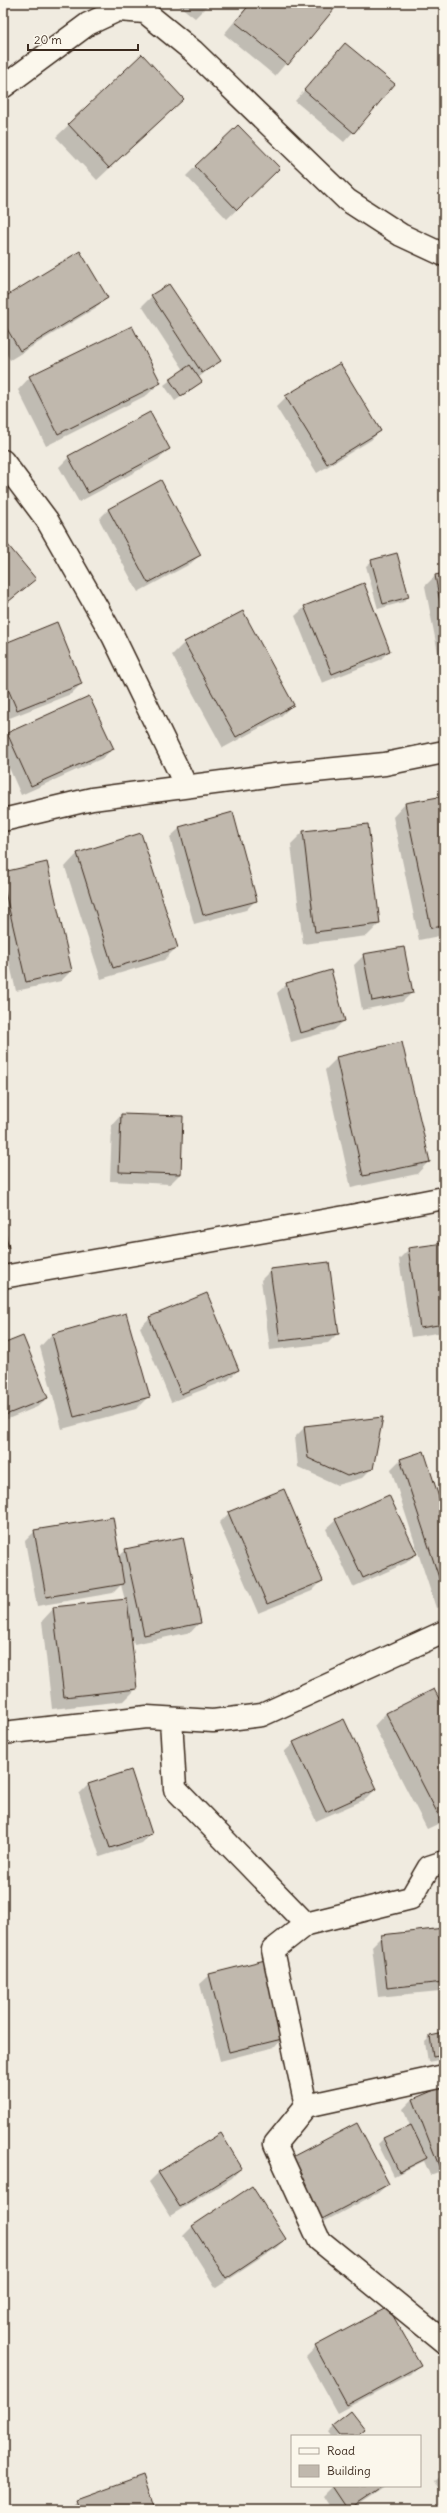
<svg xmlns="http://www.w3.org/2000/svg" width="447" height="2513" font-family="Delius,sans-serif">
<rect width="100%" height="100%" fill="#f0ebe0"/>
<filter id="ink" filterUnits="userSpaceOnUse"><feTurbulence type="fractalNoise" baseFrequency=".025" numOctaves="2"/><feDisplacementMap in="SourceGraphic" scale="8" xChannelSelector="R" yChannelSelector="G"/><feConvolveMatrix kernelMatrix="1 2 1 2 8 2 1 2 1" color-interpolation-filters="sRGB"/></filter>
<g filter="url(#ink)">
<!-- shadow -->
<path fill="#0003" d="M176,3H210L195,18Z
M250,3H337L275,76L224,34Z
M345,44L353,132L344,142L295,101Z
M142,55L171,111L97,180L56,137Z
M196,166L279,168L227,219L186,176Z
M152,296L219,361L198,378L200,382L195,387L175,401L164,385L184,370L142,306Z
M107,298L97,307L10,360L3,348V299Z
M30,377L160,383L147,395L46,446L18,390Z
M286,397L380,431L371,440L317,473L276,407Z
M169,449L159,459L79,502L59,467L69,457Z
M109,509L200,555L190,564L138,592L99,519Z
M372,561L408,597L403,602L378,609L366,566Z
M444,574V662L440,663L425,586L435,576Z
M305,607L389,651L380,660L322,683L295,616Z
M185,642L293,705L280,717L223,748L172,655Z
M3,645L81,684L71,694L7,719L3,709Z
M8,734L112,749L103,758L21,795L3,754V738Z
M444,797V935L419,940L393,817L405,804Z
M180,828L256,900L246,910L194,924L170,837Z
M303,832L379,924L367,936L303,944L291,844Z
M77,854L176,948L164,960L101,979L65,867Z
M3,873L71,971L61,981L16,991L3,934Z
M364,955L412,993L402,1002L362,1010L354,965Z
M287,984L344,1021L334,1030L291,1042L277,993Z
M337,1058L429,1161L417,1174L351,1188L325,1070Z
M444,1073V1092L441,1076Z
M121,1115L180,1174L170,1184L110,1181L112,1125Z
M444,1244V1332L411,1337L399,1259L409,1249Z
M271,1270L338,1333L328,1343L270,1350L261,1280Z
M150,1318L238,1370L228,1380L171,1402L140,1327Z
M52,1334L148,1397L136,1409L62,1429L40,1347Z
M3,1345L47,1398L37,1407L3,1421Z
M305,1427L372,1468L362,1478L337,1485L298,1467L295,1437Z
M401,1459L444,1516V1606L436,1608L391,1469Z
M229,1513L322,1581L312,1591L258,1613L219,1523Z
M336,1520L416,1554L406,1563L353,1587L326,1529Z
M35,1531L118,1557L126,1550L200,1622L191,1632L134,1644L130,1630L136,1689L124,1701L52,1709L42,1621L54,1608L125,1600L121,1585L113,1593L37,1606L25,1541Z
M444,1710V1821L427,1829L374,1726L386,1713Z
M294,1743L376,1789L366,1799L316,1821L284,1752Z
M88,1785L151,1834L142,1843L100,1857L79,1794Z
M444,1929V1987L440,1991L378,1997L372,1946L382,1936Z
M210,1975L284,2037L275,2047L220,2061L200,1984Z
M444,2034V2059L428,2062L425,2042L430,2037Z
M444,2087V2170L430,2175L424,2161L394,2176L378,2144L383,2139L410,2126L403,2109L413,2099Z
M220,2134L241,2168L232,2178L170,2216L149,2182L158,2173Z
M290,2159L388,2184L378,2193L312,2228Z
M252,2188L285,2239L276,2248L216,2288L183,2236L192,2227Z
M388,2308L419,2365L410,2374L337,2413L306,2357L316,2347Z
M333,2427L364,2429L356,2436H331L328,2432Z
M444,2474V2497L435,2481Z
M333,2486H388L351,2510H332L323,2496Z
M77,2500L154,2510H67Z
M438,2506L442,2510H434Z"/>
<!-- building -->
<path fill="#c0b8ad" stroke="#3b2a1e" d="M251,3H339L288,65L235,22Z
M345,43L395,84L354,133L304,90Z
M142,54L184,99L109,168L68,124Z
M238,125L280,168L237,210L195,166Z
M80,251L108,298L20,351L3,322V298Z
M169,284L221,361L202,373L151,295Z
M132,326L161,383L58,434L29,376Z
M340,363L381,431L327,464L285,396Z
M190,365L202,382L181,396L169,379Z
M150,412L170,449L88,493L68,456Z
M161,480L201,555L148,583L108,509Z
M3,539L36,579L3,606Z
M397,553L409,597L383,604L371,560Z
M444,573V624L435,575Z
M364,583L390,651L332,674L304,606Z
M243,611L294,705L236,737L184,642Z
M57,622L82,684L17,710L3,677V644Z
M89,696L114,749L31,786L7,733Z
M444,796V926L431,928L405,803Z
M233,812L257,901L203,915L179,827Z
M368,824L380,924L315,932L303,831Z
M141,833L178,948L113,968L77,853Z
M47,862L72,971L26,982L3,883V872Z
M404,947L413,993L372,1001L363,954Z
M331,970L345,1021L300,1033L286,983Z
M402,1042L430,1162L363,1176L336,1057Z
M121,1114L183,1116L181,1174L119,1172Z
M3,1224L9,1248L3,1249Z
M444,1243V1324L420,1328L408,1248Z
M329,1262L339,1334L280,1341L270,1269Z
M207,1293L239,1370L181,1394L149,1317Z
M126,1313L150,1397L74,1417L52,1334Z
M23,1336L48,1398L3,1416V1344Z
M383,1417L373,1469L347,1476L308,1458L304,1426Z
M424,1451L444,1513V1593L400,1459Z
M284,1489L323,1581L267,1604L228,1512Z
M389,1495L417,1554L363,1578L335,1519Z
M113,1517L124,1584L46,1597L34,1530Z
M183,1537L201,1623L144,1635L125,1549Z
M127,1599L137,1689L64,1697L53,1607Z
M434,1689L444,1708V1815L440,1818L386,1713Z
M344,1719L377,1789L326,1812L293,1742Z
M131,1770L152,1834L110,1848L88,1784Z
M444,1928V1982L387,1988L381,1935Z
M265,1960L286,2038L229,2052L209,1974Z
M444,2033V2055L433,2057L430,2036Z
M444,2086V2165L439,2166L413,2099Z
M357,2123L389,2184L322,2219L290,2158Z
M411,2125L427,2158L399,2172L383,2138Z
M221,2133L242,2168L180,2207L158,2172Z
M252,2186L286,2239L226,2279L192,2226Z
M388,2307L421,2365L347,2405L315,2346Z
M351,2411L365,2429L356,2436H340L332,2426Z
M143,2475L155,2510H80L76,2499Z
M332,2486H384L348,2510Z"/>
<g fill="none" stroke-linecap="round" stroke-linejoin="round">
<defs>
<path id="minor" d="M3,87L88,24L118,10L145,12L193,51L347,200L401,235L444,255
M3,461L47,520L113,636L186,786
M3,820L92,799L275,775L385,764L444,752
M3,1277L351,1216L444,1198
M171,1719L175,1789L306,1924L411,1898L429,1867L444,1862
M3,1733L147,1717L213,1721L262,1715L444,1632
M306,1924L273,1950L306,2106L444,2076
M306,2106L275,2144L319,2240L444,2342"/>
</defs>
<!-- minor casing -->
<use href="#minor" stroke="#3b2a1e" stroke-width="25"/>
<!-- minor -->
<use href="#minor" stroke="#fbf7ec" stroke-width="22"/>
</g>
</g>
<!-- margin -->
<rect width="447" height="2513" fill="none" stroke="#fbf7ec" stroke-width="16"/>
<rect x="8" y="8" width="431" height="2497" fill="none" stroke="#3b2a1e" stroke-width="1.5" filter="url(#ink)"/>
<!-- legend -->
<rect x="291" y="2435" width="130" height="52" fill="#fbf7ec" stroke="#aea59a"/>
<rect x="299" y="2448" width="20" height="6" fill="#fbf7ec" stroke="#aea59a"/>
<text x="327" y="2455" font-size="12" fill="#3b2a1e">Road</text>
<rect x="299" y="2465" width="20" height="12" fill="#c0b8ad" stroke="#aea59a"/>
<text x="327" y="2475" font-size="12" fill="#3b2a1e">Building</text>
<!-- scale -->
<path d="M28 44v6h110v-6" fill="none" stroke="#3b2a1e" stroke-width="2"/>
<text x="34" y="44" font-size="12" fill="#3b2a1e" stroke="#fbf7ec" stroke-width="3" paint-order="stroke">20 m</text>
</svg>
